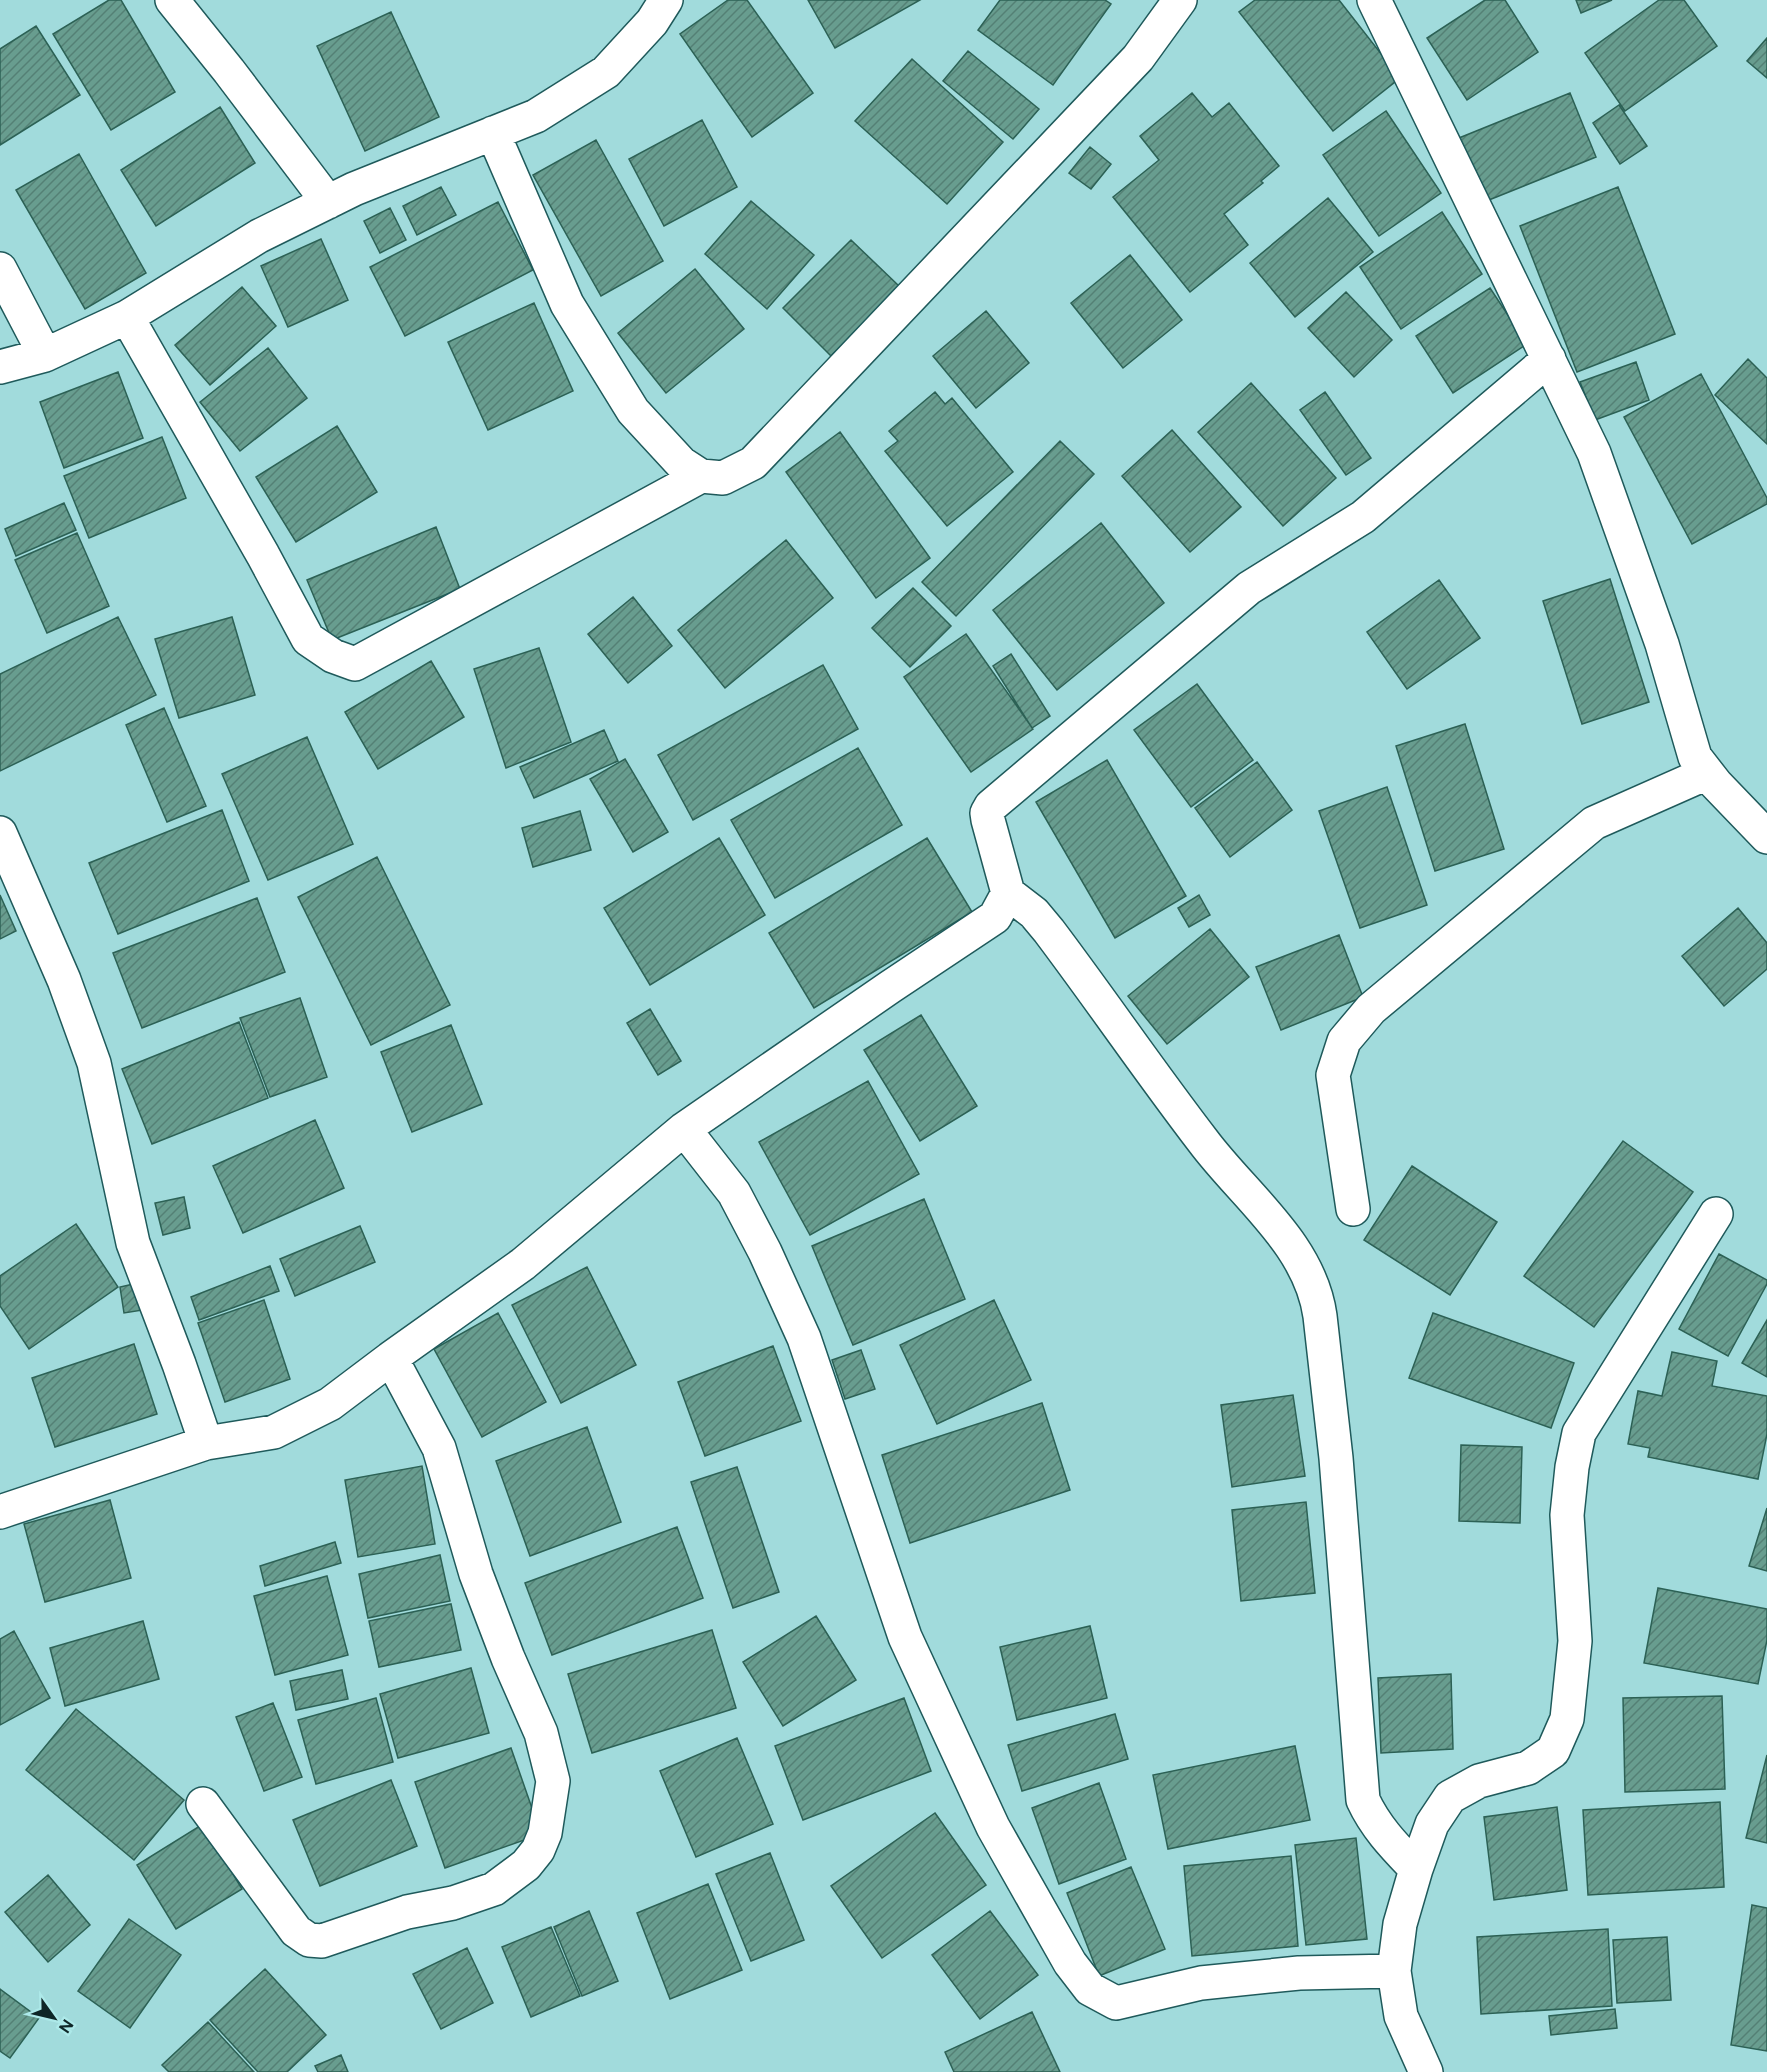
<svg xmlns="http://www.w3.org/2000/svg" width="1767" height="2072" font-family="Figtree,sans-serif">
<defs>
<pattern id="building-hatch" width="6" height="6" patternUnits="userSpaceOnUse" patternTransform="scale(1.5)"><rect width="6" height="6" fill="#689d8f"/><path d="M-1 1l2-2M0 6l6-6M5 7l2-2" fill="none" stroke="#548075"/></pattern>
</defs>
<rect width="100%" height="100%" fill="#a1dbdc"/>
<!-- building -->
<path fill="url(#building-hatch)" stroke="#2c6155" stroke-width="1.5" d="M109,0H121L175,92L111,130L53,34Z
M728,0H747L813,93L752,137L680,34Z
M808,0H920L835,48Z
M1000,0H1105L1111,4L1053,85L978,30Z
M1255,0H1339L1400,78L1333,131L1239,12Z
M1485,0H1505L1538,52L1467,100L1427,38Z
M1576,0H1612L1581,13Z
M1659,0H1684L1717,46L1625,111L1585,53Z
M391,12L439,117L365,151L317,46Z
M36,26L80,95L0,145V49Z
M1767,38V78L1747,61Z
M968,51L1039,109L1013,139L943,81Z
M912,59L1003,142L947,204L855,121Z
M1192,93L1212,117L1229,103L1279,166L1261,181L1263,183L1224,214L1248,245L1190,292L1113,197L1159,160L1140,136Z
M1570,93L1596,157L1479,204L1454,140Z
M1619,105L1647,146L1620,164L1593,123Z
M220,107L255,163L156,226L121,170Z
M1386,111L1441,193L1379,236L1323,155Z
M702,120L737,187L664,226L629,159Z
M596,140L663,261L601,296L533,175Z
M1090,147L1111,164L1091,189L1069,173Z
M79,154L146,273L85,309L16,190Z
M441,187L456,215L417,235L403,206Z
M1618,187L1675,334L1577,372L1520,226Z
M1328,198L1373,252L1295,317L1250,263Z
M751,201L814,255L767,309L705,254Z
M498,202L533,270L405,336L370,267Z
M390,208L406,240L380,253L364,221Z
M1442,212L1482,274L1401,329L1360,267Z
M321,239L348,300L288,327L261,266Z
M851,240L899,286L831,356L783,308Z
M1130,255L1182,320L1123,368L1071,303Z
M695,269L744,329L666,393L618,333Z
M242,287L276,326L210,385L175,345Z
M1490,288L1527,344L1453,393L1416,336Z
M1346,292L1392,340L1354,377L1308,328Z
M534,303L573,391L488,430L448,342Z
M986,311L1029,363L976,408L933,356Z
M268,348L307,398L240,451L200,402Z
M1748,359L1767,378V444L1715,395Z
M1636,362L1649,400L1595,420L1580,382Z
M118,372L143,438L64,468L40,402Z
M1701,374L1767,498V504L1692,544L1624,417Z
M1251,383L1336,478L1283,526L1198,432Z
M935,392L945,404L952,398L1013,472L947,526L885,451L898,441L889,431Z
M1325,392L1371,458L1346,475L1300,410Z
M337,426L377,492L296,542L256,477Z
M1172,430L1241,507L1190,552L1122,476Z
M840,432L930,558L876,598L786,472Z
M162,437L186,498L89,538L64,476Z
M1060,441L1094,474L956,616L922,582Z
M64,503L76,530L16,556L5,529Z
M1101,523L1164,603L1057,690L993,610Z
M436,527L460,589L332,640L307,580Z
M77,533L109,606L47,633L15,560Z
M786,540L833,598L725,688L678,630Z
M1610,579L1649,702L1582,724L1543,601Z
M1439,580L1480,638L1407,689L1367,632Z
M913,588L951,626L910,667L872,628Z
M633,597L672,646L628,683L588,634Z
M118,617L156,695L0,771V674Z
M232,617L255,695L179,718L155,639Z
M966,634L1033,729L971,772L904,677Z
M539,648L571,742L506,768L474,669Z
M1011,654L1050,716L1032,728L993,666Z
M431,661L464,717L378,769L345,712Z
M823,665L858,729L693,820L658,755Z
M1197,684L1253,760L1191,807L1134,730Z
M164,708L206,806L167,822L126,725Z
M1465,724L1504,849L1435,871L1396,746Z
M604,730L618,761L534,798L520,767Z
M307,737L353,844L268,880L222,774Z
M858,748L902,825L775,898L731,820Z
M625,759L668,832L633,852L590,779Z
M1107,760L1186,896L1115,938L1036,802Z
M1257,762L1292,810L1230,857L1195,808Z
M1387,787L1427,905L1360,928L1319,811Z
M222,810L249,881L118,934L89,863Z
M580,811L591,850L533,867L522,828Z
M719,838L765,915L650,985L604,908Z
M927,838L972,912L814,1008L769,933Z
M377,857L450,1005L371,1045L298,897Z
M0,895L16,931L0,939Z
M1199,895L1210,915L1189,927L1178,908Z
M257,898L285,972L142,1028L113,953Z
M1738,908L1767,943V969L1724,1006L1682,956Z
M1210,929L1249,977L1167,1044L1128,996Z
M1339,935L1363,997L1281,1030L1256,967Z
M300,998L327,1077L270,1097L240,1018Z
M650,1009L681,1061L658,1075L627,1023Z
M921,1015L977,1106L920,1141L864,1050Z
M239,1022L268,1098L152,1144L122,1069Z
M451,1025L482,1104L412,1132L381,1052Z
M868,1081L919,1174L810,1235L759,1142Z
M315,1120L344,1188L243,1233L213,1166Z
M1623,1141L1693,1192L1594,1327L1524,1276Z
M1412,1166L1497,1222L1450,1295L1364,1240Z
M184,1197L190,1228L163,1235L155,1203Z
M924,1199L965,1299L853,1345L812,1246Z
M76,1224L118,1287L29,1349L0,1306V1276Z
M360,1226L375,1262L295,1296L280,1259Z
M1719,1254L1767,1280V1284L1728,1356L1679,1329Z
M270,1266L279,1291L199,1320L191,1297Z
M587,1267L636,1365L561,1403L512,1305Z
M138,1283L143,1310L124,1313L120,1287Z
M264,1300L290,1379L225,1402L198,1323Z
M994,1300L1031,1380L937,1424L900,1345Z
M498,1313L546,1402L482,1437L434,1349Z
M1433,1313L1574,1363L1551,1428L1409,1378Z
M1767,1320V1377L1742,1363Z
M134,1344L157,1414L55,1447L32,1378Z
M773,1346L801,1421L705,1456L678,1382Z
M861,1350L875,1389L845,1399L832,1360Z
M1672,1352L1717,1361L1712,1386L1767,1396V1434L1758,1479L1648,1457L1650,1448L1628,1444L1638,1391L1662,1396Z
M1293,1395L1305,1476L1232,1487L1221,1405Z
M1042,1403L1070,1490L910,1543L882,1455Z
M587,1427L621,1522L530,1556L496,1461Z
M1461,1445L1522,1447L1520,1523L1459,1521Z
M422,1466L435,1544L358,1557L345,1480Z
M737,1467L779,1592L733,1608L691,1482Z
M110,1500L131,1578L45,1602L24,1524Z
M1306,1502L1315,1593L1241,1601L1232,1510Z
M1767,1508V1571L1749,1566Z
M677,1527L703,1598L552,1655L525,1583Z
M335,1542L341,1563L265,1586L260,1566Z
M440,1555L450,1601L368,1618L359,1574Z
M327,1576L348,1655L275,1675L254,1596Z
M1658,1588L1767,1609V1640L1758,1684L1644,1663Z
M451,1604L461,1650L379,1667L369,1621Z
M816,1616L856,1680L783,1726L743,1662Z
M143,1621L159,1679L65,1706L50,1648Z
M1090,1626L1107,1698L1017,1720L1000,1647Z
M712,1630L736,1708L592,1753L568,1674Z
M14,1631L50,1698L0,1725V1639Z
M471,1668L489,1733L398,1758L380,1694Z
M342,1670L348,1699L296,1710L290,1681Z
M1451,1674L1453,1749L1381,1753L1378,1678Z
M1722,1696L1725,1789L1625,1792L1623,1698Z
M376,1698L393,1762L316,1784L298,1720Z
M904,1698L931,1771L803,1820L775,1746Z
M273,1703L302,1777L264,1791L236,1717Z
M76,1709L184,1800L134,1860L26,1770Z
M1115,1714L1128,1759L1022,1791L1008,1745Z
M737,1738L773,1824L696,1857L660,1771Z
M1295,1746L1310,1820L1168,1849L1153,1775Z
M511,1748L541,1834L445,1868L415,1782Z
M1767,1755V1843L1746,1838Z
M391,1780L417,1846L320,1886L293,1820Z
M1099,1783L1126,1859L1059,1884L1032,1808Z
M1720,1802L1724,1887L1588,1895L1583,1810Z
M1557,1807L1567,1890L1494,1900L1484,1817Z
M935,1813L986,1885L882,1958L831,1886Z
M203,1824L242,1889L176,1929L137,1865Z
M1356,1838L1367,1939L1306,1945L1295,1845Z
M770,1853L804,1940L751,1961L716,1874Z
M1291,1856L1298,1946L1192,1956L1184,1866Z
M1131,1867L1165,1949L1099,1976L1067,1893Z
M48,1875L90,1925L48,1962L5,1912Z
M708,1884L742,1970L670,1999L637,1913Z
M1752,1905L1767,1908V2051L1731,2045Z
M589,1911L618,1981L582,1996L554,1927Z
M990,1911L1038,1975L980,2019L932,1955Z
M129,1919L181,1955L130,2028L78,1991Z
M551,1927L580,1996L531,2017L502,1947Z
M1608,1929L1612,2006L1481,2014L1477,1937Z
M1667,1937L1671,2000L1617,2003L1613,1940Z
M467,1948L493,2003L441,2029L413,1974Z
M265,1969L326,2035L287,2072H258L210,2020Z
M0,1989L39,2018L10,2058L0,2051Z
M1615,2009L1617,2028L1551,2035L1549,2016Z
M1032,2012L1060,2072H954L945,2052Z
M208,2022L254,2072H169L162,2065Z
M341,2055L348,2072H318L315,2066Z"/>
<g fill="none" stroke-linecap="round" stroke-linejoin="round">
<defs>
<path id="minor" d="M172,0L229,71L328,202
M1374,0L1594,453L1662,644L1695,757L1716,784L1767,837
M493,133L567,304L633,411L681,463L701,476L723,478L753,463L1138,58L1180,0
M0,269L45,355
M127,317L263,555L308,639L333,656L355,664L701,476
M0,367L45,355L127,317L259,236L354,189L536,116L606,72L652,22L666,0
M0,833L64,980L94,1063L133,1243L179,1364L206,1443
M1008,893L1034,913L1049,931C1101,1000 1150,1072 1203,1141C1244,1196 1310,1244 1320,1316L1336,1458L1363,1800C1376,1828 1395,1847 1416,1869
M684,1129L734,1193L765,1252L804,1338L905,1637L993,1827L1070,1963L1090,1989L1116,2003L1201,1983L1299,1973L1394,1971
M1353,1209L1333,1075L1344,1041L1371,1009L1594,823L1707,773
M0,1512L206,1443L274,1432L330,1404L391,1358L523,1264L684,1129L890,987L995,917L1008,893L988,820L987,813L991,806L1249,588L1363,517L1549,359
M203,1804L296,1931L309,1940L322,1941L407,1912L453,1903L494,1889L526,1865L538,1850L545,1833L553,1781L541,1733L508,1658L476,1574L439,1448L391,1358
M1426,2072L1401,2016L1394,1971L1400,1924L1416,1869L1432,1824L1450,1797L1479,1781L1528,1768L1553,1751L1567,1719L1575,1641L1567,1515L1572,1467L1579,1433L1716,1214"/>
</defs>
<!-- minor casing -->
<use href="#minor" stroke="#1f5a5b" stroke-width="36"/>
<!-- minor -->
<use href="#minor" stroke="#fff" stroke-width="33"/>
</g>
<!-- north arrow -->
<g transform="translate(54 2018) rotate(124)" stroke="#ade9e9" stroke-width="4.5" paint-order="stroke">
<path d="M0-4.5L10 22L0 15L-10 22Z" fill="#0e2627"/>
<text y="-9" font-size="16" font-weight="bold" text-anchor="middle" fill="#0e2627">N</text>
</g>
</svg>
